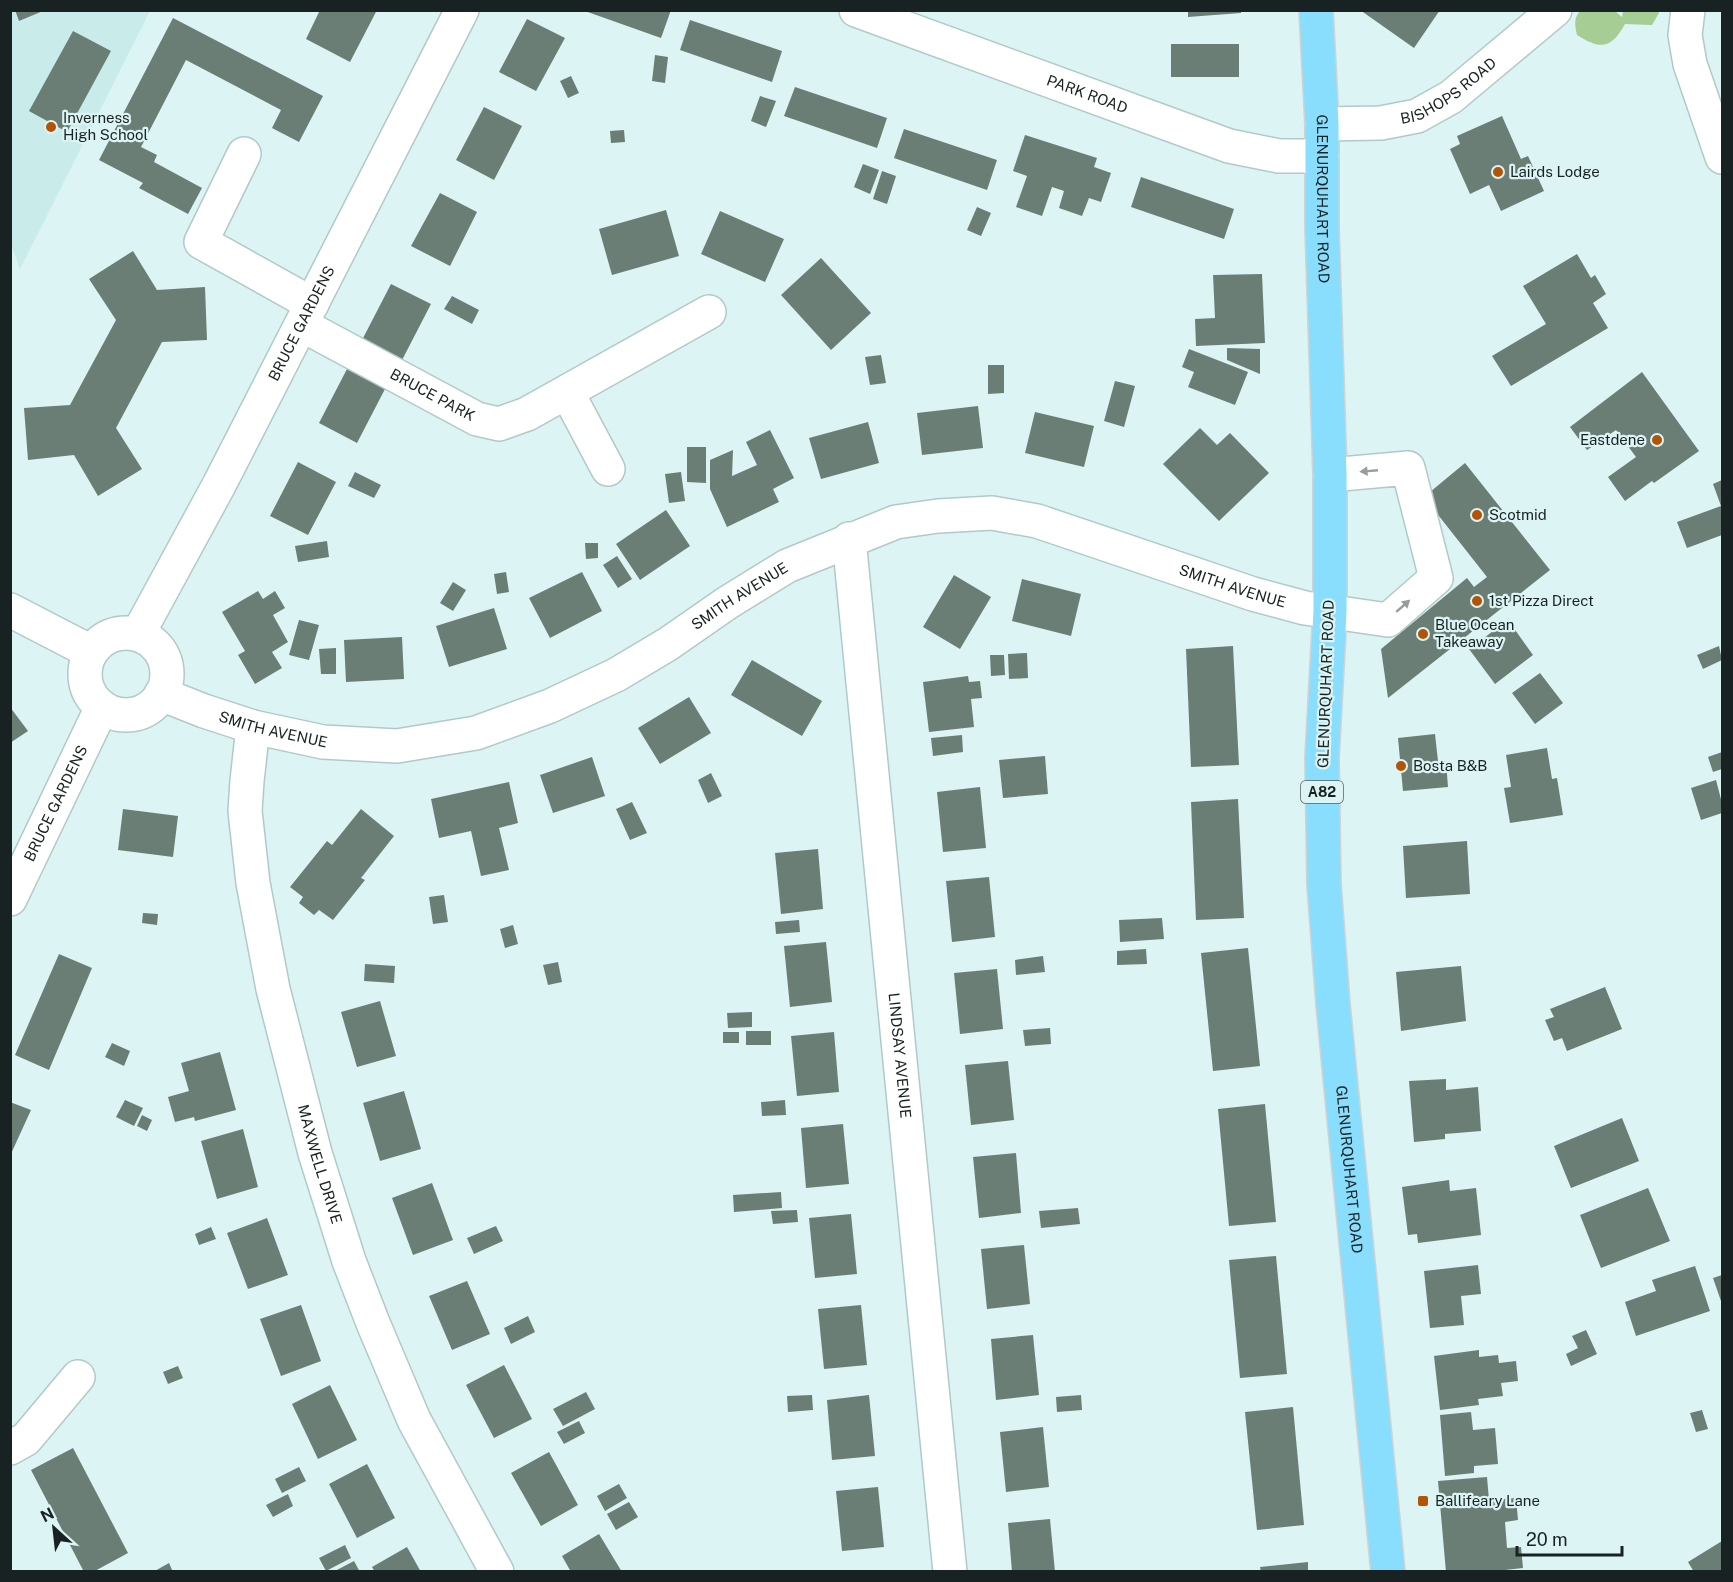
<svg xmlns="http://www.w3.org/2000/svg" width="1733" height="1582" font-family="'Public Sans',sans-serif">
<rect width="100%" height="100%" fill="#dcf4f4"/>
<!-- built -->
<path fill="#c9ebea" d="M11,11H150L20,269L11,244Z"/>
<!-- forest -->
<path fill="#a5cd94" d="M1581,10L1615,11L1622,17L1623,11H1658L1659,13L1652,25L1625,24C1611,49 1601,50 1577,35C1575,25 1573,18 1581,10Z"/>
<!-- building -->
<path fill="#6b7e75" d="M15,10H43V11L19,21Z
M320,10H377L350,62L306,39Z
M582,10H671L661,38Z
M1188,10H1241V13L1188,17Z
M1360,10H1440L1414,48Z
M173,18L323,96L299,142L272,128L281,110L186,60L141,147L157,155L154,162L202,188L188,214L139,188L143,183L99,160Z
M527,19L565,38L536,91L499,72Z
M690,20L782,51L772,82L680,50Z
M73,31L111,51L67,132L29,111Z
M1171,44H1239V77H1171Z
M655,55L668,57L665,83L652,81Z
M571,76L579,93L568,98L560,81Z
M795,87L887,118L877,148L784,116Z
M760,96L776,101L766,127L751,121Z
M484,107L522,126L494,180L456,160Z
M1502,116L1521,159L1528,156L1544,191L1501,211L1489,185L1470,194L1450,149L1460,144L1457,136Z
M904,129L997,160L987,190L894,158Z
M624,130L625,142L611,143L610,131Z
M1025,135L1097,158L1094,167L1111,173L1101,202L1089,198L1082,216L1059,208L1064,191L1052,187L1042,216L1016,207L1027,176L1013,171Z
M863,164L879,170L870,194L854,187Z
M882,171L896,176L887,204L873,199Z
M1141,177L1234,209L1224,239L1131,207Z
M440,193L477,212L450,266L411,246Z
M977,207L991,213L981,236L967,230Z
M666,210L679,256L612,275L599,229Z
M720,211L784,239L765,282L701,254Z
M133,251L157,290L205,287L207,340L162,342L116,428L142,469L98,496L74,455L28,460L24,408L70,405L116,320L89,279Z
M1577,254L1591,278L1595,275L1606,294L1593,303L1608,328L1511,386L1492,356L1546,324L1523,286Z
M821,258L871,313L831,350L781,295Z
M1262,274L1265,343L1196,346L1195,319L1215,318L1213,275Z
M391,284L431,304L401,362L361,342Z
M452,296L479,310L472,324L444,309Z
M1227,348L1260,349V374L1227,360Z
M1189,349L1248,372L1235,405L1188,387L1194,372L1182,367Z
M881,355L886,383L870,385L865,357Z
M988,365H1004V393L988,394Z
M347,369L385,389L357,443L319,423Z
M1642,372L1699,451L1654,483L1652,481L1625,501L1608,477L1636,457L1616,430L1587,450L1570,427Z
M1115,381L1135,386L1124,427L1104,421Z
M978,406L983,448L922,455L917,413Z
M1035,412L1094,426L1084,467L1025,453Z
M868,422L879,463L821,479L809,438Z
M1200,428L1217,445L1230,433L1269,473L1219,521L1163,464Z
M770,430L794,478L773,489L779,502L727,527L710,489V460L733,450L732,476L757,465L746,442Z
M687,447H706V483L687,482Z
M298,462L336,482L308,535L270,516Z
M1465,463L1550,570L1388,698L1381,649L1467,578L1474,587L1487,577L1424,497Z
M355,472L381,485L374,498L348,486Z
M681,472L685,501L669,503L665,474Z
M1722,480V535L1687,548L1677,522L1721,506L1713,484Z
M666,510L690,546L640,580L616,544Z
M327,541L329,557L298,562L295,546Z
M585,543H598V558L586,559Z
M617,556L632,579L618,588L603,565Z
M506,572L509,592L497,594L494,574Z
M582,572L602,611L550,638L529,598Z
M954,575L991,597L960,649L923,627Z
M1022,579L1081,594L1071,636L1012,621Z
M453,582L466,590L453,611L440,603Z
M258,591L263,599L275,591L285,608L273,615L288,642L272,652L282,668L255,684L238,655L245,651L222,612Z
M494,608L507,649L449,667L436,626Z
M299,620L319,625L309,660L289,655Z
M1508,620L1533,655L1495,684L1469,649Z
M402,637L404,679L346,682L344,640Z
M1233,646L1239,765L1191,767L1186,649Z
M1719,646L1722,660L1703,669L1697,655Z
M336,648V674H321L319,649Z
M1027,653L1028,678L1009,679L1008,654Z
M990,655H1004L1005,675L991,676Z
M752,660L822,701L802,736L731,695Z
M1540,673L1563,703L1535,724L1512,693Z
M968,676L969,682L980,681L982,698L971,699L974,727L929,732L923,682Z
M689,697L711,733L660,764L638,728Z
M10,707L28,731L10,743Z
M1435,734L1438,761H1446L1448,787L1403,791L1398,738Z
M962,735L963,752L933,756L931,738Z
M1547,748L1552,779L1557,778L1563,815L1510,823L1504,788L1511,787L1506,755Z
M1722,752V769L1713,772L1708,757Z
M1045,756L1048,794L1003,798L999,760Z
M592,757L605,796L553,813L540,775Z
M711,773L722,796L708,803L698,780Z
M1716,780L1722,803V813L1701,820L1691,788Z
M509,782L518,823L499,828L509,870L481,876L471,831L439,838L431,799Z
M980,787L986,848L943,852L937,792Z
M1238,799L1244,918L1196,920L1191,802Z
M632,802L647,833L630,840L616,809Z
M123,809L178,816L173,857L118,850Z
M361,809L394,836L361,878L365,880L333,920L319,910L314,915L299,903L303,897L290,887L327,841L332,845Z
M1467,841L1470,894L1406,898L1403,846Z
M818,849L823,909L781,914L775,853Z
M989,877L995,937L952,942L946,881Z
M444,895L448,922L433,924L429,897Z
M143,913L158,914L157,925L142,923Z
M1162,918L1164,939L1120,942L1119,920Z
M799,920L800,932L776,934L775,922Z
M513,925L518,944L505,948L500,929Z
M826,942L832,1002L790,1007L784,946Z
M1248,948L1260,1066L1213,1071L1201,953Z
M1146,949L1147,964L1117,965V951Z
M59,954L92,968L49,1070L15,1055Z
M1043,956L1045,972L1016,975L1015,960Z
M558,962L562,982L548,985L543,965Z
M365,964L395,966L394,983L364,981Z
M1461,966L1466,1021L1401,1031L1396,972Z
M997,969L1003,1029L960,1034L954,973Z
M1605,987L1622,1029L1567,1051L1562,1038L1554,1041L1545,1020L1554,1017L1550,1009Z
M380,1001L396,1056L357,1067L341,1012Z
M752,1012V1027L728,1028L727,1013Z
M1050,1028L1051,1044L1025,1046L1023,1030Z
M746,1031H771V1045H746Z
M723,1032H739V1043H723Z
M834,1032L839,1092L797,1096L791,1036Z
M112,1043L130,1051L124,1066L105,1057Z
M220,1052L236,1110L195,1121L194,1117L175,1122L168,1097L189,1091L181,1063Z
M1008,1061L1014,1120L971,1125L965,1065Z
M1446,1079V1090L1478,1087L1481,1131L1445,1134V1139L1414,1142L1409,1081Z
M404,1091L421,1149L380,1161L363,1103Z
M125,1100L143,1108L134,1126L116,1117Z
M785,1100L786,1115L762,1116L761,1102Z
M10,1102L31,1110L10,1156Z
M1265,1104L1276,1222L1229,1226L1218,1109Z
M142,1115L152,1120L147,1131L137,1126Z
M1622,1118L1639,1161L1571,1188L1554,1146Z
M843,1124L849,1184L806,1188L801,1128Z
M243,1129L258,1187L217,1199L201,1141Z
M1016,1153L1021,1213L979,1218L973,1157Z
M1449,1180L1450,1191L1476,1188L1481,1235L1418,1243L1417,1234L1408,1235L1402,1187Z
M432,1183L453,1240L413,1255L392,1198Z
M1648,1188L1670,1241L1601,1268L1580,1215Z
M781,1192L782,1208L734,1212L733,1195Z
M1078,1208L1080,1224L1041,1228L1039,1211Z
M797,1210L798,1222L773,1224L771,1211Z
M851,1214L857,1274L815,1278L809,1218Z
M267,1218L288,1275L248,1289L227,1233Z
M496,1226L503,1241L474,1254L467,1238Z
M211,1227L216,1239L199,1245L195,1234Z
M1024,1245L1030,1304L987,1309L981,1249Z
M1276,1256L1287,1374L1240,1378L1229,1260Z
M1478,1265L1481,1294L1461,1296L1464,1325L1430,1328L1424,1271Z
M1695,1266L1710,1311L1636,1336L1625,1302L1656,1291L1652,1280Z
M1722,1275V1304L1713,1278Z
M467,1281L490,1334L452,1350L429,1296Z
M301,1305L321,1361L281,1376L260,1319Z
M861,1305L867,1365L824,1369L818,1309Z
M528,1316L535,1332L511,1344L504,1328Z
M1586,1330L1597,1354L1571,1366L1566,1354L1578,1348L1572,1336Z
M1033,1335L1039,1395L996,1400L991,1339Z
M1479,1350V1357L1498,1355L1499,1363L1516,1361L1518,1381L1501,1383L1503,1396L1478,1399L1479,1405L1440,1410L1434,1356Z
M504,1365L532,1419L494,1438L466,1385Z
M178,1366L183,1378L168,1384L163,1372Z
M330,1385L357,1440L318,1459L292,1404Z
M586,1392L595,1409L563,1426L553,1409Z
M812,1395L813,1410L788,1412L787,1396Z
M869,1395L875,1456L832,1460L827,1400Z
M1081,1395L1082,1410L1057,1412L1056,1397Z
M1293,1407L1304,1525L1257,1530L1245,1412Z
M1702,1410L1708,1429L1696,1432L1690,1413Z
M1471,1412L1473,1430L1495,1428L1498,1464L1474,1466V1473L1445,1476L1440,1415Z
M579,1421L585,1433L564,1444L557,1432Z
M1043,1427L1049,1487L1006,1492L1000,1432Z
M73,1448L128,1553L93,1572H84L31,1470Z
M549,1452L578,1505L541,1526L511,1473Z
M367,1464L395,1518L357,1538L329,1484Z
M299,1467L306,1481L282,1493L275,1479Z
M1487,1477L1489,1500L1516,1498L1518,1520L1505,1522L1507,1548L1521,1547L1523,1568L1487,1572H1446L1438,1481Z
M619,1484L627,1498L605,1511L597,1496Z
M878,1487L884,1547L842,1551L836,1491Z
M288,1494L293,1506L273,1517L266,1505Z
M629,1502L638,1517L616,1530L607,1514Z
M1050,1519L1055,1572H1012L1008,1523Z
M599,1534L622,1572H571L562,1556Z
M1722,1541V1572H1694L1688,1562Z
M345,1545L351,1558L326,1571L319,1558Z
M407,1547L421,1572H375L372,1567Z
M354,1561L360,1572H333Z
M1308,1562V1572H1261L1260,1567Z
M169,1563L173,1572H153Z"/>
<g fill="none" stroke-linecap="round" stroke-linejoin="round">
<defs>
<g id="minor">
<path id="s1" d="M856,10L1229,146L1279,156H1322"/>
<path d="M1688,10L1685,35L1690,64L1722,157"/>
<path id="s2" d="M1322,124L1381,123L1417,116L1451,97L1555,10"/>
<path d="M244,154L201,242L312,304"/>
<path id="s3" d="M302,325L477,419L499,424L527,414L709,312"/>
<path d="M567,392L608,469"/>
<path id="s4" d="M849,539L950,1572"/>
<path d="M10,610L91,652"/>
<circle cx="126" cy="674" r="41"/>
<path id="s5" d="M138,634L219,485L462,10"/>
<path id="s6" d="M161,694L204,711L253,727L323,742L397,746L476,733L550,706L616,675L668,644L727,603L787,566L896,522L938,516L992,513L1037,521L1253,594L1305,608L1388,620L1436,578L1408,468L1330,475"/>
<path id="s7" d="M253,727L247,781L245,811L253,883L273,989L315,1153L349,1261L373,1323L414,1420L497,1572"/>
<path id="s8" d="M10,899L102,707"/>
<path d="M10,1448L26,1439L78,1377"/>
</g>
<g id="highway">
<path id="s9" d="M1316,10L1322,124V227L1330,475V611L1322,758L1324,884L1333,1004L1388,1572"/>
</g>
</defs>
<!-- minor casing -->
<use href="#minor" stroke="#b2c9c9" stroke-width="36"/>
<!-- highway casing -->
<use href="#highway" stroke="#d1d3d3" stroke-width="36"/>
<!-- minor -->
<use href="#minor" stroke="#fff" stroke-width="33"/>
<!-- highway -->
<use href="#highway" stroke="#89ddfd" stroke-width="33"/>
</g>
<!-- one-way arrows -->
<defs><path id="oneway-solid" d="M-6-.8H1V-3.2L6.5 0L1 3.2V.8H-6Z" transform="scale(1.5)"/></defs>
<g fill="#989c9c">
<use href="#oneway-solid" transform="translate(1369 471) rotate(175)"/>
<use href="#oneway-solid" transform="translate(1403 606) rotate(-41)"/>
</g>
<!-- markers -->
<g fill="#b25305" stroke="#dcf4f4" stroke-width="2">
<circle cx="51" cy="127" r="6"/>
<circle cx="1498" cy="172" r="6"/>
<circle cx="1657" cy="440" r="6"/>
<circle cx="1477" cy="515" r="6"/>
<circle cx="1477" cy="601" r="6"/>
<circle cx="1423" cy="634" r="6"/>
<circle cx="1401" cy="766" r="6"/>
<rect x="1417" y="1495" width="12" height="12" rx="3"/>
</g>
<g text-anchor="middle" stroke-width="4.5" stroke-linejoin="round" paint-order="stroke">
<!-- shield labels -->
<rect fill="#dcf4f4" stroke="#546161" stroke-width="1.5" x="1301" y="781" width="42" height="22" rx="4.5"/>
<g font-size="14" font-weight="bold" fill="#192222">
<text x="1322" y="797">A82</text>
</g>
<!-- street labels -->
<g font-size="15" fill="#192222" stroke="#dcf4f4">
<text dy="5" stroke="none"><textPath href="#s2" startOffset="135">BISHOPS ROAD</textPath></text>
<text dy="5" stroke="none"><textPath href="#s1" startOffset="246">PARK ROAD</textPath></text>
<text dy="5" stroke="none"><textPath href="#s9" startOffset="189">GLENURQUHART ROAD</textPath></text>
<text dy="5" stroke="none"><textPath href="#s5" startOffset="351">BRUCE GARDENS</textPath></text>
<text dy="5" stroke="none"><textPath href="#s3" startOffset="148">BRUCE PARK</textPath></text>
<text dy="5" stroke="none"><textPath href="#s6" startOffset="1144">SMITH AVENUE</textPath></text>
<text dy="5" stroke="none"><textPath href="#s6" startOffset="622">SMITH AVENUE</textPath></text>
<text transform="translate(1326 684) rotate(-88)" y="5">GLENURQUHART ROAD</text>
<text dy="5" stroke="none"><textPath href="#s6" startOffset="118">SMITH AVENUE</textPath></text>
<text dy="5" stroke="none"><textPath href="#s8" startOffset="106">BRUCE GARDENS</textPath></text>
<text dy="5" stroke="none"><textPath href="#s4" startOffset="519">LINDSAY AVENUE</textPath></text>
<text dy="5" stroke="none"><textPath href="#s7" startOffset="446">MAXWELL DRIVE</textPath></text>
<text dy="5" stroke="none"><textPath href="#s9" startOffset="1161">GLENURQUHART ROAD</textPath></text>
</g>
<!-- poi labels -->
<g font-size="15" fill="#192222" stroke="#dcf4f4" text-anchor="start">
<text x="63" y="123">Inverness<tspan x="63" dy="17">High School</tspan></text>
<text x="1510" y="177">Lairds Lodge</text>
<text x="1645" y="445" text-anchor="end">Eastdene</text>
<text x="1489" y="520">Scotmid</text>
<text x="1489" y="606">1st Pizza Direct</text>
<text x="1435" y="630">Blue Ocean<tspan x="1435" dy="17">Takeaway</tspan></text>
<text x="1413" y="771">Bosta B&amp;B</text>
<text x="1435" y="1506">Ballifeary Lane</text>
</g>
</g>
<!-- border -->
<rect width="1733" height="1582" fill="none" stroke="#192222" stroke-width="24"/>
<!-- north arrow -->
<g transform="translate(54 1528) rotate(333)" stroke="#dcf4f4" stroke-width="4.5" paint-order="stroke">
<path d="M0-4.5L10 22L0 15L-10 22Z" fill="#192222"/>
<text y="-9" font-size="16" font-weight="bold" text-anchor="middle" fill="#192222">N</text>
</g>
<!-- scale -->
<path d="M1517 1546v9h105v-9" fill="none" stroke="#192222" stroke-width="3"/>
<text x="1526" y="1546" font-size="18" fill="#192222" stroke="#dcf4f4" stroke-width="4.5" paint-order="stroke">20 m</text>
</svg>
